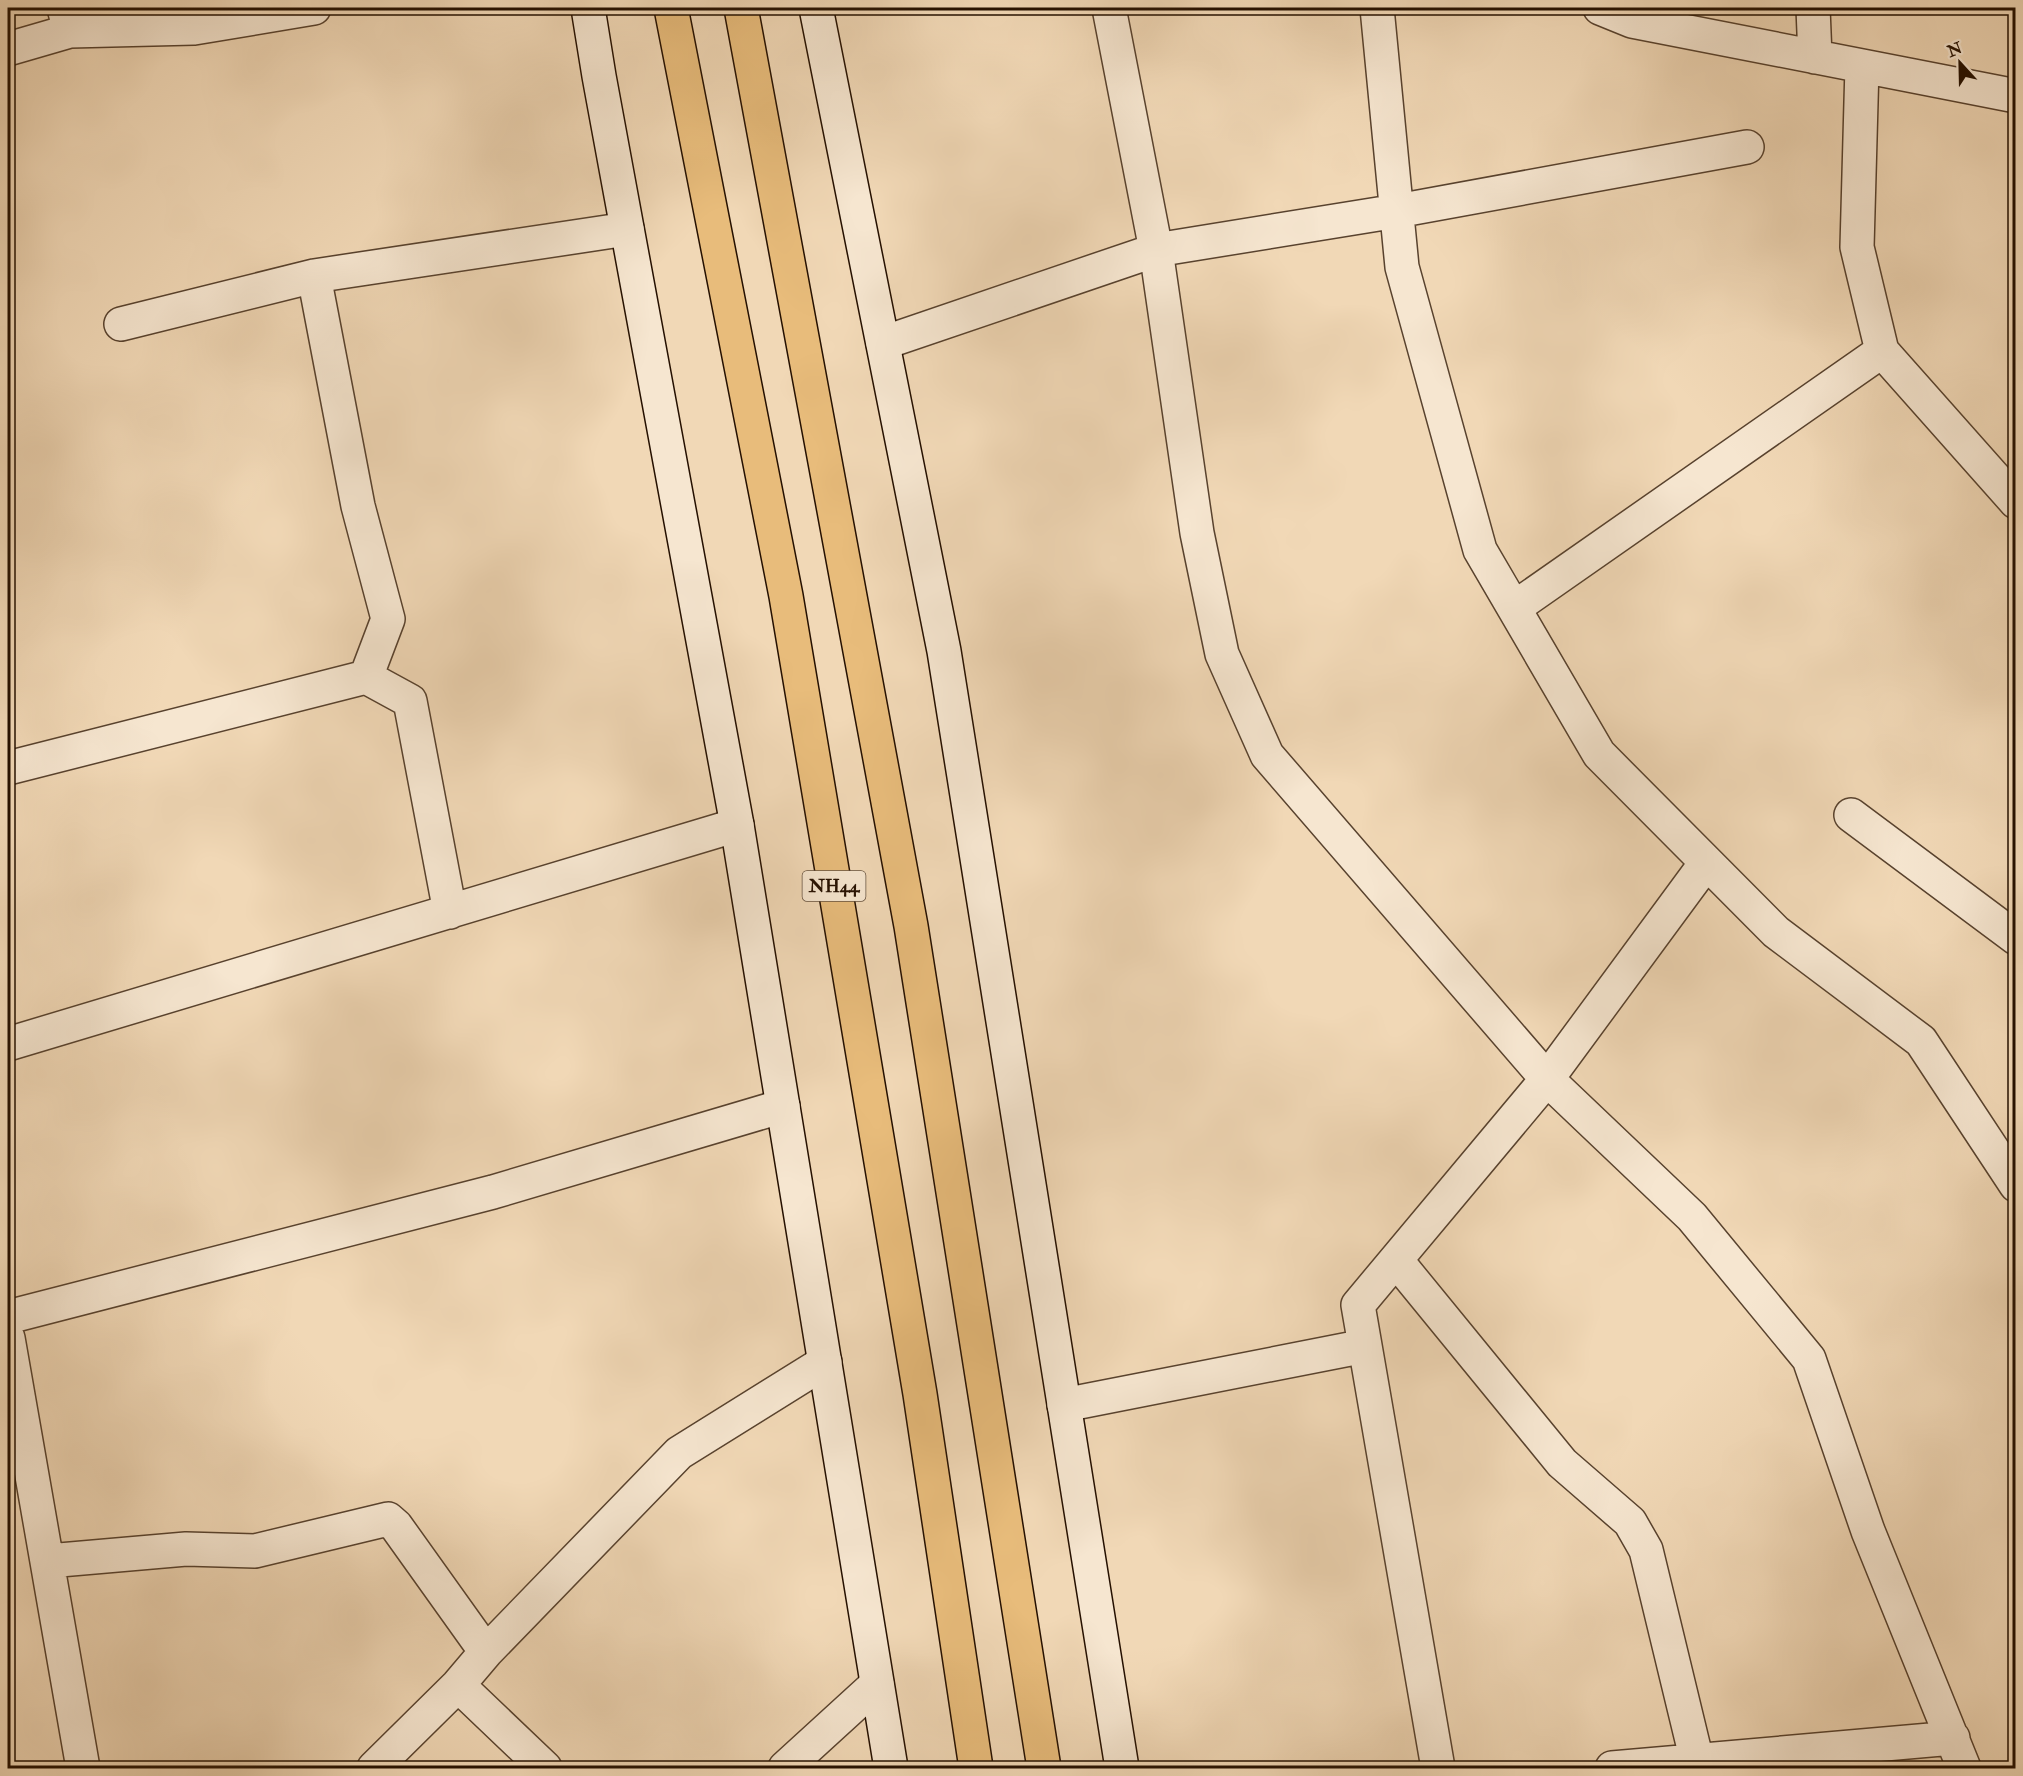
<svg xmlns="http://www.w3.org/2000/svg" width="2023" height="1776" font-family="'IM FELL Double Pica',serif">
<rect width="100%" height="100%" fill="#f1d8b6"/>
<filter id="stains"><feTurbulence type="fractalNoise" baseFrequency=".00333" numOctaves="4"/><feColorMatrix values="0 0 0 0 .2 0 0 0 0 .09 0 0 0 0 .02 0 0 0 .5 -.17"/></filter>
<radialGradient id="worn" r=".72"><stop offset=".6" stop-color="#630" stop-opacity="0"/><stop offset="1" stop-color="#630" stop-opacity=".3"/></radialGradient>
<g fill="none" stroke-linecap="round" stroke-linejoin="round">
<defs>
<path id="street" d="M64,8L70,31L194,28L314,8
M1109,8L1156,250L1197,533L1222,654L1267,755L1547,1079L1692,1217L1809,1359L1868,1531L1964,1768
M1377,8L1402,267L1480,550L1599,754L1776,932L1921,1041L2016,1185
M1600,8L1632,21L2016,96
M1813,8L1815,57
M8,49L70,31
M1862,66L1857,247L1882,351L2016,502
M121,324L314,276
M883,343L1156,250L1397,211L1747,147
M1514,608L1882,351
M366,677L410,701L450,912
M8,768L366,677L388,619L358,506L314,276L627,229
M1851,815L2016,938
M8,1044L737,825
M1396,1260L1562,1463L1630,1522L1646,1550L1697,1761
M8,1317L493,1192L783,1106
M8,1338L83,1768
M1064,1405L1365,1346
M48,1561L186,1549L255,1551L388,1519L396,1526L486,1652
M458,1685L545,1768
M374,1768L458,1685L486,1652L679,1453L825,1362
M785,1768L877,1684
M1438,1768L1358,1305L1547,1079L1706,863
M1612,1768L1953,1738"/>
<path id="secondary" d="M588,8L599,76L737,825L891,1768
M816,8L944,651L1122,1768"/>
<path id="highway" d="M671,8L786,596L920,1394L976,1768
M741,8L911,926L1044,1768"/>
</defs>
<!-- street casing -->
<use href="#street" stroke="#58422e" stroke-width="36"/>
<!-- secondary casing -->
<use href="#secondary" stroke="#251000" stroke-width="36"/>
<!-- highway casing -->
<use href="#highway" stroke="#251000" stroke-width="36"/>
<!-- street -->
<use href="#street" stroke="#f6e6d0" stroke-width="33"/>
<!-- secondary -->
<use href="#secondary" stroke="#f6e6d0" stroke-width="33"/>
<!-- highway -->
<use href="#highway" stroke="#e8bc7b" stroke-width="33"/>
</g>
<g text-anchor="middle" stroke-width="6" stroke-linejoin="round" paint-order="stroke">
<!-- shield labels -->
<rect fill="#f6e6d0" stroke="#64503e" stroke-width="1.5" x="802.5" y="871" width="63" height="30" rx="4.5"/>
<g font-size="18" font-weight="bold" fill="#251000">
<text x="834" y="892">NH44</text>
</g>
</g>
<!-- margin -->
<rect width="2023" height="1776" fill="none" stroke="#f1d8b6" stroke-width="30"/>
<rect x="9" y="9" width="2005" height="1758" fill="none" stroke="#251000" stroke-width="3"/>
<rect x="15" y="15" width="1993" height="1746" fill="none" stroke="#251000" stroke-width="1.5"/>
<!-- north arrow -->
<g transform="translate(1960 63) rotate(338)" stroke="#f6e6d0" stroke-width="4.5" paint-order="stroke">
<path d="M0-4.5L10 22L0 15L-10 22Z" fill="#251000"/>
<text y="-9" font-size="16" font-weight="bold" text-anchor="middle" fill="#251000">N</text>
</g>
<rect width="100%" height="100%" filter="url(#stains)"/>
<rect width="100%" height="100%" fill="url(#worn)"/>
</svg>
